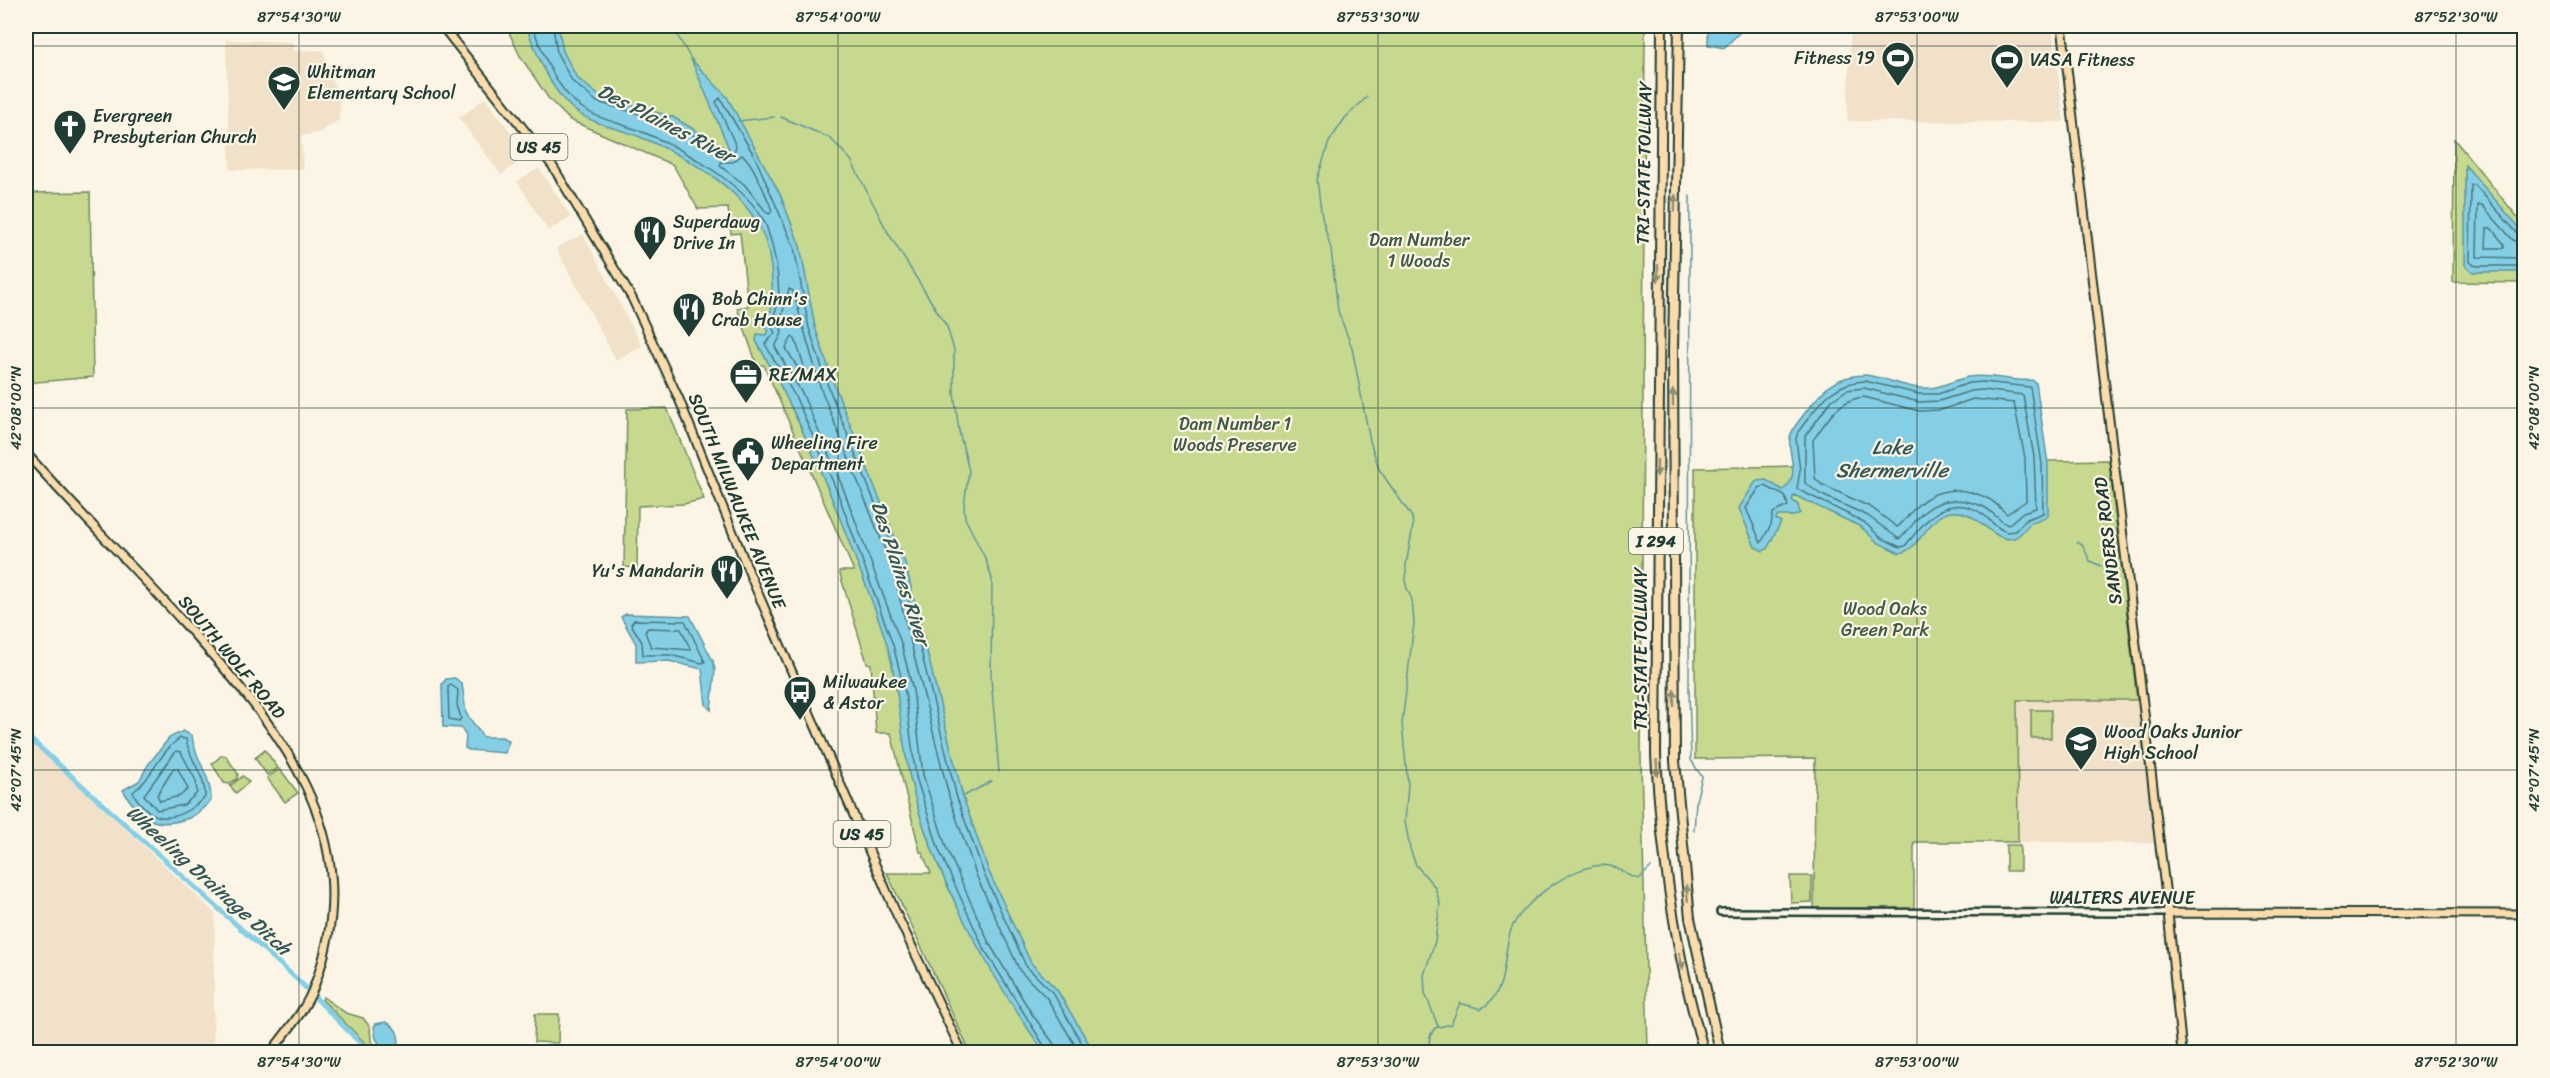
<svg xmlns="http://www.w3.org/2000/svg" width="2550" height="1078" font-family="Sriracha,sans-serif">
<rect width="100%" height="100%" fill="#fcf5e5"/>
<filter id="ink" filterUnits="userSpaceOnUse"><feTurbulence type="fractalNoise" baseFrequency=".0167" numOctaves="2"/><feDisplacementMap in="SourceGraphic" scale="12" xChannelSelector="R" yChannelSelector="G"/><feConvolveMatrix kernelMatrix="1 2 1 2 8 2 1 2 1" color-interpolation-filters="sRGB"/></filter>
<g filter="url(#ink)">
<!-- built -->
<path fill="#f0e1c8" d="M1851,26H2052L2064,122L1847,121Z
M226,40L294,42V51L323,50L340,101L339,120L318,133L301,136L303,169L230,170Z
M485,98L528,155L501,175L459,118Z
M539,168L571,217L548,231L517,181Z
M583,234L642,346L616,360L556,248Z
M2017,700H2137L2154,843L2018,842Z
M26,736L215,913L213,1052H26Z"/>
<!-- green -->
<path fill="#c6d98e" stroke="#728b61" stroke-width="1.5" d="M506,26H1645L1641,758L1648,1052H970L887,873H931L922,852H920L891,733H876L871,664L867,663L839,571H854L764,365H757L737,308L748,306L740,233L731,234L728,208L698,209L673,165L570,120L549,99L520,56Z
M2454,139L2524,225V283L2453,282Z
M90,192L93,377L26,383V193Z
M667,408L704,499L684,504L638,506L637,568L624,567L627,409Z
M2109,460L2137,700H2017L2018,842H1914V911L1814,910L1815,758L1695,759V468Z
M2031,710H2051V738H2031Z
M265,750L278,768L267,775L255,758Z
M222,755L226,756L238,774L237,779L229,784L224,783L212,764Z
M280,769L298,793L285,802L267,778Z
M243,776L249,782L236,793L230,786Z
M2006,845H2020V871H2006Z
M1790,876H1812V902L1791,903Z
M323,997L346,1013L363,1018L370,1027L371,1041L383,1052H374L322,1000Z
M535,1014H559L558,1043L534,1042Z"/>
<!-- water -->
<path fill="#85cfe6" stroke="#5c959f" stroke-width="1.5" d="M526,26H558L563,51L577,78L601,97L673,117L730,151L691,59L727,97L780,194L800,246L815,327L834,384L905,563L963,797L989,872L1031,963L1057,990L1094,1052H1044C989,974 931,872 910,778C900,734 900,691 888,648C879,617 866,585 854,555C826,480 796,410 756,341L757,334L766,335L769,331L760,324L761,316L771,311C774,285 772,250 759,226C736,183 683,155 640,137C618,128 591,124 573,109C549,88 537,54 526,26Z
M1708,26H1746L1724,48L1708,45Z
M2465,165L2524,233V272H2473L2465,265Z
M1865,375C1884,377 1901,386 1919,388C1937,390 1951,381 1968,377C1990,373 2011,382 2032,380L2036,383L2048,464V516C2043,520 2037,521 2031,523C2025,527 2021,536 2014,538C1991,545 1977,504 1947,513C1926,520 1919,551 1899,553L1877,542L1861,527L1794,495L1792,500L1798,505L1800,513L1794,516H1778L1776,519L1781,522L1767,549L1763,551L1755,547L1739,508L1756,481L1766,480L1783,490C1802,475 1787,456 1790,437C1792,428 1800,420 1805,413C1824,389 1833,376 1865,375Z
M626,614L690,616L713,661L715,670L711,710L706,705L702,669L669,661L636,662V644L621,617Z
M455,678L462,684L466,713L483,737H502L509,741L505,753L469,750L465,748L466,736L461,728L443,727L442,684L446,679Z
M183,731L192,736C195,760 212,776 211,801C205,806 195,816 189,818C155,830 141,820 123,790L139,781L148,765L169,738Z
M386,1022C400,1029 399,1038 399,1052H386L376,1039L374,1027L376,1024Z"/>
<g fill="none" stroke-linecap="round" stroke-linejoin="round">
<!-- shore -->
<path stroke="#48777b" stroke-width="1.5" d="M532,26C543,52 554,85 577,104C595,119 620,123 640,131C679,146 749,186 766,225C771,239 775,255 777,270C779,289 782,307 769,321L775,333L765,344L796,398L837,491L893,645L905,692L916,777L939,850L983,947L1048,1052
M553,26L557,53L572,81L597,102L671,123L730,155L734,152L736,146L716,102L720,98L755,157L794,247L809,328L828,386L900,565L957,798L984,874L1026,966L1053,993L1087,1052
M742,155C752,159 767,198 772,210L770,214L767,213L744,184L720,166L721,162H733Z
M2487,228H2491L2504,244V248H2486Z
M2524,236L2518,234L2475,185H2471L2470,262L2476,266H2524
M2524,244L2513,240L2482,205H2478L2477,257L2524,258
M792,337L795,339L805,369L803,373L800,372L786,348Z
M1865,381L1919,394H1938L1969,383L1983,382L2030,387L2042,464L2043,513L2027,519L2015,531L2007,532C1997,529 1992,522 1984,515C1949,489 1925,521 1905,546L1900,547L1880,537L1864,522L1797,489L1800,470L1796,439L1798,432C1817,407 1831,382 1865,381Z
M1864,388L1919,402L1939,401L1971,391L1983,390L2023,395L2034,457L2036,508L2023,512L2008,525C1998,521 1992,510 1982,506C1957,496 1936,498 1918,518C1912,525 1906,534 1899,539L1868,516L1820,494L1805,483V436L1832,400L1847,390Z
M1864,397L1919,411L1941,410L1973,399L2014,403L2025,458L2026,501L2007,514C2001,509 1996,503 1989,499C1966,487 1939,486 1919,504C1911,511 1905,522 1897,527L1872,508L1821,484L1815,478L1813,440C1827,421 1838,399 1864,397Z
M1765,486L1785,496L1788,506L1773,513L1771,525L1761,543L1746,508L1759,488Z
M634,620L685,621L705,662L702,663L670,655H643L642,642L631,624Z
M648,628L681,629L691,650L651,647L645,632Z
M451,685L458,690L457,705L461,718L459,721L449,719L448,687Z
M180,738L186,739C189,760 206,775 205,797C188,813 163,828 144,807C139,802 135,798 133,792C153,778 159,752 180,738Z
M176,751L181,752L196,781L197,793L184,805L157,810L144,795Z
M174,768L178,769L188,789L180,796L160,801L157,795Z
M1056,1052L1054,1044L1032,1014L989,943L946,847L923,775L913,690L901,643L843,488L803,395L775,347L782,333L780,322L789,289L793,291L821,389L892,567L950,800L977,877L1020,971L1047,998L1079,1052"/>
<!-- stream -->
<path stroke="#5c959f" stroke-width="1.5" d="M672,26L691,59
M1367,97L1345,118L1329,142L1317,180L1322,218L1331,249L1338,311L1352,348L1370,441L1379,469L1412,517L1413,526L1406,565V586L1412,600L1414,623L1402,724L1408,785L1405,821L1410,849L1416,865L1435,887L1440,904L1435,941L1424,975L1425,993L1438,1026
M781,117L830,138L851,160L887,231L947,327L954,350V393L959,431L969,471L964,505L965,518L986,560L992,579L991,678L999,772
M738,121L774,117
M1690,196L1689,690L1691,760L1702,777L1696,801L1694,831
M2077,542L2082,544L2090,561L2101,566
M2106,568L2115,569
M964,796L992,781
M1428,1052L1430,1036L1435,1028L1451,1024L1460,1003L1481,1009C1510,991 1501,957 1511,930C1521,902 1579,859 1610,866C1620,868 1628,877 1639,879L1651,867"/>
<!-- canal -->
<path stroke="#85cfe6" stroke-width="5" d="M26,735L300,982L369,1052"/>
<defs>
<path id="minor" d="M1720,912L2168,913"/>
<path id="major" d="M442,26L552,165L632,298L679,399L751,577L896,913L962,1052
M2062,26L2168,913L2182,1052
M26,453C77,511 132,565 184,623C278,727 371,834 315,984C306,1010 287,1031 271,1052
M2168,913L2524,914"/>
<path id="highway" d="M1662,26L1656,754C1661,855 1676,955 1704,1052
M1679,26L1673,350L1675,761L1690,918L1720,1052"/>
</defs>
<!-- minor casing -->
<use href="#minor" stroke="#1f3d34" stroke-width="10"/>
<!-- major casing -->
<use href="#major" stroke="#1f3d34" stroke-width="11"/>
<!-- highway casing -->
<use href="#highway" stroke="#1f3d34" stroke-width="12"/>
<!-- minor -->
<use href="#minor" stroke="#fcf5e5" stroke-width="5"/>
<!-- major -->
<use href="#major" stroke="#fddcac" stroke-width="7"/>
<!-- highway -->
<use href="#highway" stroke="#fddcac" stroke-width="8"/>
</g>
<!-- one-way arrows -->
<defs><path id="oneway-solid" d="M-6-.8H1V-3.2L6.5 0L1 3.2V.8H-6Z" transform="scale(1.5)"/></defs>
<g fill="#8e8c70">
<use href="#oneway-solid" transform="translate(1675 203) rotate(-89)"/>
<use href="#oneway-solid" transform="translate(1658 273) rotate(90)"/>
<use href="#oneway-solid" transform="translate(1673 398) rotate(-90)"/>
<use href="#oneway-solid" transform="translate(1657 468) rotate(90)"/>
<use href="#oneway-solid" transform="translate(1674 698) rotate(-90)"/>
<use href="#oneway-solid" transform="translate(1657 768) rotate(87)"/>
<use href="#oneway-solid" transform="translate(1687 893) rotate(-96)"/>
<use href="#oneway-solid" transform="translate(1681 961) rotate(77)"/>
</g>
</g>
<!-- ticks -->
<path fill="none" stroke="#1f3d34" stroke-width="1.5" stroke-opacity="0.45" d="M299,26V1052M838,26V1052M1378,26V1052M1917,26V1052M2456,26V1052M26,46H2524M26,408H2524M26,770H2524"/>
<!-- icons -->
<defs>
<symbol id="stadium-pin" viewBox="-11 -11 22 30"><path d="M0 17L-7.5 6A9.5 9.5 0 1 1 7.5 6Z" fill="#1f3d34" stroke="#fcf5e5"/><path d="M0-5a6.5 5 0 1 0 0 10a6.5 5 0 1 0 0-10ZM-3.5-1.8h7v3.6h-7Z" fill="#fff"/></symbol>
<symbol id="school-pin" viewBox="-11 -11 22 30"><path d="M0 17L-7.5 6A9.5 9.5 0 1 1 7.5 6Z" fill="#1f3d34" stroke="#fcf5e5"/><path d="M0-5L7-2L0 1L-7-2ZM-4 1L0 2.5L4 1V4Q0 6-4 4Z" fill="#fff"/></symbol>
<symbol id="church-pin" viewBox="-11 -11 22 30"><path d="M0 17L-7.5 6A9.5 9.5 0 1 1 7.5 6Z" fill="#1f3d34" stroke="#fcf5e5"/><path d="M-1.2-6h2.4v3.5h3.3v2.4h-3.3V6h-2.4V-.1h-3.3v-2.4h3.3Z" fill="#fff"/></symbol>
<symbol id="restaurant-pin" viewBox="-11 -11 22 30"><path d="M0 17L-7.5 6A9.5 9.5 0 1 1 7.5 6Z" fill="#1f3d34" stroke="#fcf5e5"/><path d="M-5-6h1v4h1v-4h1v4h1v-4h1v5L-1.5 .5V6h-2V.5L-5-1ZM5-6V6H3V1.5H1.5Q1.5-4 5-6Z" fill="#fff"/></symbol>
<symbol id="office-pin" viewBox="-11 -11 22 30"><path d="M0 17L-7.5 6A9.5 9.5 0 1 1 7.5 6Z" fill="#1f3d34" stroke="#fcf5e5"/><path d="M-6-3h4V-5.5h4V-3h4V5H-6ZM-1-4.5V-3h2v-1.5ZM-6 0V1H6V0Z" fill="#fff"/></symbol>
<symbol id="civic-pin" viewBox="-11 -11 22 30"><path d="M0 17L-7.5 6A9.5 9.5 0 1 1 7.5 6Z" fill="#1f3d34" stroke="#fcf5e5"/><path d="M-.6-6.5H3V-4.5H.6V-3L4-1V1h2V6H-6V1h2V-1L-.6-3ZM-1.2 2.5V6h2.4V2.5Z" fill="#fff"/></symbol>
<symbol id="bus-pin" viewBox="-11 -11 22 30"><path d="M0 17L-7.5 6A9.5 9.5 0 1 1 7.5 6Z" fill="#1f3d34" stroke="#fcf5e5"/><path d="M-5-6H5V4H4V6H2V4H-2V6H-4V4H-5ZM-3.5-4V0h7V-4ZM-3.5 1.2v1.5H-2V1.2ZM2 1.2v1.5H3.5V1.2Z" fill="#fff"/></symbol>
</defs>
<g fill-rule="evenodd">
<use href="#stadium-pin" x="1879" y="39" width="38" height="52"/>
<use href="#stadium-pin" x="1988" y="41" width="38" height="52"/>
<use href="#school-pin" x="265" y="63" width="38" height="52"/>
<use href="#church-pin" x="51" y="107" width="38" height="52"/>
<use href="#restaurant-pin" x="631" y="213" width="38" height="52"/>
<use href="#restaurant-pin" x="670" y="290" width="38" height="52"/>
<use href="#office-pin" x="727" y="356" width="38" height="52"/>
<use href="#civic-pin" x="729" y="434" width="38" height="52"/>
<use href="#restaurant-pin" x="708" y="552" width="38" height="52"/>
<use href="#bus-pin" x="781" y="673" width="38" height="52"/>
<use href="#school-pin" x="2062" y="723" width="38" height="52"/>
</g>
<g text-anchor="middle" stroke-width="4.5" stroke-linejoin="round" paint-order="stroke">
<!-- shield labels -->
<g fill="#fcf5e5" stroke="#617469" stroke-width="1.5">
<rect x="510.5" y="134" width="57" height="26" rx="4.5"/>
<rect x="1629" y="528" width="54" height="26" rx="4.5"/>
<rect x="833.5" y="821" width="57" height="26" rx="4.5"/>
</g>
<g font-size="16" font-weight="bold" fill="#1f3d34">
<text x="539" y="153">US 45</text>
<text x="1656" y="547">I 294</text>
<text x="862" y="840">US 45</text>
</g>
<!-- poi labels -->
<g font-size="18" fill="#1f3d34" stroke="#fcf5e5" text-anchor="start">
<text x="1875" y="64" text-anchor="end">Fitness 19</text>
<text x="2030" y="66">VASA Fitness</text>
<text x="307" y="78">Whitman<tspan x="307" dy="21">Elementary School</tspan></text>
<text x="93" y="122">Evergreen<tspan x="93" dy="21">Presbyterian Church</tspan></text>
<text x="673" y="228">Superdawg<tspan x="673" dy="21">Drive In</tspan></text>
<text x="712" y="305">Bob Chinn's<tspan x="712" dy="21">Crab House</tspan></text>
<text x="769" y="381">RE/MAX</text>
<text x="771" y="449">Wheeling Fire<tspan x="771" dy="21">Department</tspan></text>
<text x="704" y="577" text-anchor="end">Yu's Mandarin</text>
<text x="823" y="688">Milwaukee<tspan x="823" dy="21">&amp; Astor</tspan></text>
<text x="2104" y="738">Wood Oaks Junior<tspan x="2104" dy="21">High School</tspan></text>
</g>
<!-- street labels -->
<g font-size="18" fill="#1f3d34" stroke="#fcf5e5">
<text transform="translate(1644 163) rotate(-89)" y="6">TRI-STATE TOLLWAY</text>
<text transform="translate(737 501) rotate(68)" y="6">SOUTH MILWAUKEE AVENUE</text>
<text transform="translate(2108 541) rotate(-97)" y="6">SANDERS ROAD</text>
<text transform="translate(1641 649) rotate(-90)" y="6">TRI-STATE TOLLWAY</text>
<text transform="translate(232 657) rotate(50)" y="6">SOUTH WOLF ROAD</text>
<text x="2122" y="904">WALTERS AVENUE</text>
</g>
<!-- park labels -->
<g font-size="18" fill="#405c46" stroke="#fcf5e5">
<text x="1419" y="246">Dam Number<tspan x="1419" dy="21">1 Woods</tspan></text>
<text x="1235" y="430">Dam Number 1<tspan x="1235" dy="21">Woods Preserve</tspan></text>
<text x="1885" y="615">Wood Oaks<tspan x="1885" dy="21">Green Park</tspan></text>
</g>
<!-- water labels -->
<g font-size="20" font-style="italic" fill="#335a58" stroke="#fcf5e5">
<text transform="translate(666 123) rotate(27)" y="7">Des Plaines River</text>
<text x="1892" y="454">Lake<tspan x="1892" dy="23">Shermerville</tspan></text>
<text transform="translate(901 573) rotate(72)" y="7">Des Plaines River</text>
<text transform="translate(209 880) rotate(42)" y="7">Wheeling Drainage Ditch</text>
</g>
</g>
<!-- margin -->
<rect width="2550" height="1078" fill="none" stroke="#fcf5e5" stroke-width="66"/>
<rect x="33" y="33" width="2484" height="1012" fill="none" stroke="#1f3d34" stroke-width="2"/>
<g font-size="15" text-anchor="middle" fill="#1f3d34">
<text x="299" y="22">87°54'30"W</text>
<text x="838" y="22">87°54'00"W</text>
<text x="1378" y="22">87°53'30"W</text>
<text x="1917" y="22">87°53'00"W</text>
<text x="2456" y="22">87°52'30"W</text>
<text transform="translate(16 408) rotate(-90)" y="5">42°08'00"N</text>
<text transform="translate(2534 408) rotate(-90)" y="5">42°08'00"N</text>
<text transform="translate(16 770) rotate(-90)" y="5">42°07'45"N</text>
<text transform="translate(2534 770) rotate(-90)" y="5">42°07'45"N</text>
<text x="299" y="1067">87°54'30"W</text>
<text x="838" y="1067">87°54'00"W</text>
<text x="1378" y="1067">87°53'30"W</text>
<text x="1917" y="1067">87°53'00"W</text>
<text x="2456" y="1067">87°52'30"W</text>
</g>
</svg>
